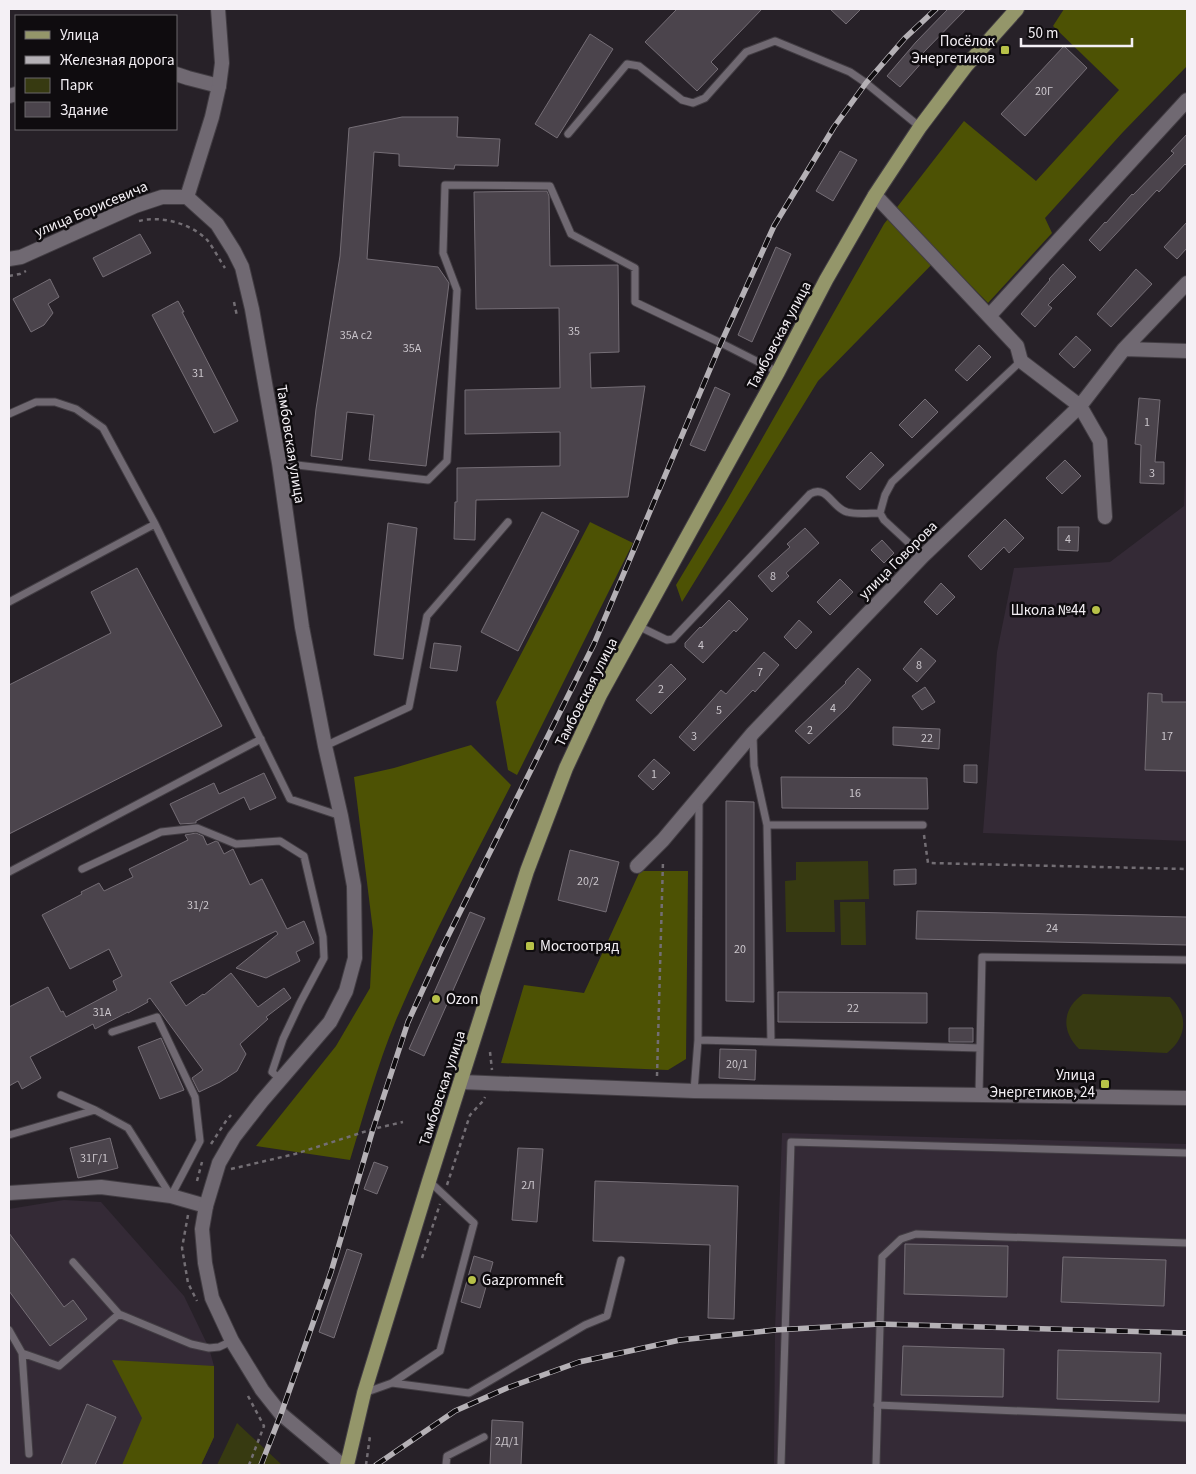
<svg xmlns="http://www.w3.org/2000/svg" width="1196" height="1474" font-family="'Source Sans 3',sans-serif">
<rect width="100%" height="100%" fill="#272128"/>
<!-- built -->
<path fill="#342a36" d="M1186,459L1187,841L983,833L997,652L1014,568L1110,562L1184,506Z
M782,1133L1187,1144V1465H774L775,1330Z
M64,1200L101,1202L184,1296L209,1348L214,1366V1437L201,1465H9V1209Z"/>
<!-- green -->
<path fill="#373a11" d="M868,861L869,899L834,900L835,932H786L785,881L796,880V862Z
M840,902H865L866,945H841Z
M1083,994L1170,997C1189,1015 1187,1037 1167,1053L1079,1049C1061,1031 1062,1009 1083,994Z
M237,1423L282,1465H217Z"/>
<!-- forest -->
<path fill="#4d5204" d="M1064,9H1187V66L1123,132L1045,218L1052,233L988,303L941,255L818,381L682,602L676,585L726,502L884,224L964,121L1036,181L1119,90L1053,26Z
M590,522L633,543L517,775L508,770L496,702Z
M471,745L511,785C471,863 430,940 396,1020C377,1066 364,1114 350,1160L256,1146L336,1046L370,988L373,931L354,777L394,768Z
M640,871H688L686,1059L668,1070L501,1063L524,985L584,993Z
M112,1360L214,1366V1437L201,1465H122L142,1418Z"/>
<!-- building -->
<path fill="#4b444c" stroke="#756e76" d="M677,9H762L711,62L718,69L697,91L645,42Z
M830,9H861L846,24Z
M948,9H966L920,56L925,59L900,87L887,76L916,42Z
M590,34L613,49L557,138L535,124Z
M1064,46L1087,68L1025,136L1001,114Z
M402,117H458L457,137L500,139L498,166L455,165L454,169L399,166V154L374,152L367,259L438,267L449,283L426,466L369,460L374,415L347,412L342,460L311,456L316,409L340,256L349,128Z
M1187,134V166L1185,164L1159,192L1157,190L1100,251L1089,240L1105,222L1106,223L1132,194L1133,195L1174,153L1171,151Z
M840,151L857,160L833,201L816,191Z
M547,191L549,196L550,266L618,265L619,352L590,353L591,388L645,386L628,497L476,500L475,540L454,539L455,502H457V468L560,466V432L465,434V390L560,388L559,308L476,309L474,192Z
M1187,222V248L1177,259L1164,247Z
M140,234L151,253L103,277L93,258Z
M776,247L791,254L752,342L738,335Z
M1063,264L1076,277L1048,305L1052,308L1035,327L1021,314L1050,280L1049,279Z
M1136,269L1152,284L1111,327L1097,314Z
M50,279L59,297L48,304L53,313L44,325L31,332L13,299Z
M178,301L184,312H182L238,421L214,433L152,315Z
M1076,336L1091,350L1074,368L1059,354Z
M979,345L991,357L967,381L955,370Z
M715,387L730,394L705,451L690,445Z
M1139,398L1160,400L1155,462H1164V484L1140,483L1141,445L1135,444Z
M925,399L938,412L912,438L899,425Z
M871,452L884,465L860,490L846,477Z
M1065,460L1081,476L1062,494L1046,478Z
M542,512L579,531L518,651L481,632Z
M1005,519L1024,538L1009,553L1004,547L981,570L968,556Z
M388,523L417,528L403,659L374,655Z
M1058,527H1079L1078,551L1058,550Z
M805,528L819,543L786,573L789,576L772,592L758,576L790,547L787,544Z
M882,540L894,553L884,563L871,550Z
M137,568L222,726L9,834V685L111,633L91,592Z
M840,579L853,592L830,615L817,602Z
M941,583L955,597L937,615L924,602Z
M729,600L748,619L736,632L734,630L703,663L685,647V643L700,627L701,628Z
M799,620L812,632L796,649L784,637Z
M434,643L461,646L457,671L430,668Z
M921,648L936,661L917,682L903,669Z
M764,652L779,665L755,692L753,690L694,751L679,737L721,690L726,694Z
M671,664L686,679L651,714L636,700Z
M858,668L871,680L847,708L809,744L795,731L846,683L845,682Z
M925,687L935,702L922,710L912,696Z
M1148,693L1162,694V702H1187V771L1145,770Z
M893,727L940,729L939,749L893,745Z
M654,759L670,773L653,790L638,776Z
M964,765H977V783L964,782Z
M264,773L276,798L250,810L244,797L196,821V823L180,824L170,804L214,783L219,794Z
M781,777L927,778L928,809L782,808Z
M726,801L754,802V1002L726,1001Z
M196,833L203,836L207,845L216,841L218,842L224,854L233,849L250,885L262,879L287,929L304,921L314,943L296,952L300,961L266,978L236,968L278,934L276,931L170,982L186,1006L203,994L204,995L231,973L258,1007L284,988L291,998L266,1017L268,1019L240,1044L246,1054L237,1071L220,1082L199,1092L192,1078L203,1070L150,998L147,1000L148,1002L128,1013V1012L95,1029L93,1024L30,1057L41,1078L22,1089L18,1081L9,1086V1007L48,987L61,1012L63,1011L66,1017L117,990L113,981L122,976L109,949L70,969L42,915L82,894L81,892L99,883L104,891L133,877L129,869L188,840L185,835Z
M570,850L619,862L606,912L558,900Z
M916,869V884L894,885V870Z
M917,911L1187,917V945L916,939Z
M470,912L485,918L424,1056L409,1049Z
M778,992L927,993V1023L778,1022Z
M949,1028H973V1042H949Z
M161,1038L184,1090L160,1099L138,1047Z
M720,1049L756,1050L755,1080L719,1078Z
M110,1138L118,1168L78,1178L70,1148Z
M518,1148L543,1149L537,1222L512,1220Z
M374,1162L388,1167L377,1194L364,1189Z
M595,1181L738,1186L734,1319L708,1318L710,1245L593,1241Z
M9,1233L64,1307L73,1300L87,1319L50,1346L9,1291Z
M905,1244L1008,1246L1007,1297L904,1294Z
M347,1249L362,1254L334,1338L319,1332Z
M474,1256L493,1262L480,1308L461,1302Z
M1063,1257L1166,1260L1164,1306L1061,1302Z
M903,1346L1004,1349L1003,1397L901,1395Z
M1058,1350L1161,1353L1159,1402L1057,1399Z
M87,1404L116,1417L95,1465H61Z
M492,1420L523,1422L521,1465H490Z"/>
<g fill="none" stroke-linecap="round" stroke-linejoin="round">
<defs>
<path id="service" d="M568,134L627,64L639,66L682,100L693,103L705,98L746,52L775,41L850,72L866,83L920,127
M9,414L36,402H55L76,409L103,428L155,524L290,799L341,816
M279,463L428,480L447,461L457,290L443,253L445,185L550,186L571,234L635,268V302L721,343L778,372
M923,556L884,520L880,513L885,495L892,482L1021,361
M9,602L155,524
M638,626L667,640L673,639L810,494C827,484 832,508 847,512C857,515 870,513 880,513
M753,736L754,766L767,825L771,1042
M325,746L409,707L427,616L508,522
M767,825H923
M82,869L161,832L197,828L236,844L280,841L304,856L323,937L324,958L300,1003L283,1039L272,1072L281,1080
M9,872L261,739
M698,1040L980,1048L979,1094
M980,1048L982,957L1187,960
M694,1091L698,1040L699,799
M61,1095L95,1110L128,1128L171,1196L200,1141L195,1097L157,1017L112,1032
M9,1135L95,1110
M73,1262L119,1314
M9,1330L22,1353
M392,1383L469,1393L585,1325L607,1316L621,1260
M364,1393L392,1383L440,1351L474,1223L429,1181
M877,1405L1187,1418
M29,1454L22,1353L59,1366L119,1314L191,1344L209,1348L219,1347L232,1341
M446,1465L447,1456L484,1437
M781,1465L791,1142L1187,1153
M876,1465L882,1257L901,1239L916,1234L1187,1243"/>
<path id="minor" d="M176,74L188,78L219,86
M9,96L16,94
M875,195L1017,346L1021,361L1080,406L1100,441L1105,517
M990,315L1187,100
M1124,349L1187,351
M637,866L663,840L753,733L923,556L1080,406L1124,349L1187,283
M461,1082L694,1091L1187,1098
M9,1193L101,1187L171,1196L206,1206"/>
<path id="tertiary" d="M187,197L217,224L234,251L242,267L252,309L279,463L302,627L325,746L341,816L354,886L355,958L346,991L330,1022L262,1101L234,1137L219,1163L206,1206L202,1229L205,1263L212,1298L232,1341L262,1390L281,1414L342,1465
M187,197L212,117L219,86L222,63L218,9
M9,259L21,257L135,206L162,197H187"/>
<path id="primary" d="M347,1465L364,1393L429,1181L527,871L566,768L600,695L778,372L826,280L875,195L920,127L966,66L1017,9"/>
</defs>
<!-- service casing -->
<use href="#service" stroke="#423d43" stroke-width="9"/>
<!-- minor casing -->
<use href="#minor" stroke="#423d43" stroke-width="16"/>
<!-- tertiary casing -->
<use href="#tertiary" stroke="#423d43" stroke-width="16"/>
<!-- primary casing -->
<use href="#primary" stroke="#423d43" stroke-width="16"/>
<!-- path -->
<path stroke="#736e74" stroke-width="2.5" stroke-dasharray="4 4" stroke-linecap="butt" d="M139,221C161,215 193,224 208,241C214,249 219,259 225,268
M9,276L20,274L26,271
M234,302L237,316
M924,835L928,863L1187,869
M490,1052L492,1070
M657,1076L663,861
M211,1144L226,1121L231,1115
M231,1169L295,1154L373,1129L403,1122
M197,1181L202,1162
M447,1185L470,1115L483,1101L485,1097
M188,1215L182,1248L188,1283L197,1301
M422,1258L440,1204
M248,1396L264,1426L249,1465
M366,1465L370,1436"/>
<!-- service -->
<use href="#service" stroke="#706972" stroke-width="7"/>
<!-- minor -->
<use href="#minor" stroke="#706972" stroke-width="14"/>
<!-- tertiary -->
<use href="#tertiary" stroke="#706972" stroke-width="14"/>
<!-- primary -->
<use href="#primary" stroke="#94966a" stroke-width="14"/>
<defs>
<path id="rail" d="M261,1465L281,1414L331,1272L373,1129L408,1022L441,950L594,644L721,343L774,226L834,127L866,83L905,38L936,9
M376,1465L455,1411L507,1388L579,1362L680,1340L775,1330L879,1324L1187,1333"/>
</defs>
<!-- rail casing -->
<use href="#rail" stroke="#b5b1b6" stroke-width="5.5"/>
<!-- rail -->
<use href="#rail" stroke="#0f0c0f" stroke-width="4" stroke-dasharray="11" stroke-linecap="butt"/>
</g>
<!-- markers -->
<g fill="#b7c148" stroke="#0f0c0f" stroke-width="2">
<rect x="1000" y="45" width="10" height="10" rx="2.5"/>
<circle cx="1096" cy="610" r="5"/>
<rect x="525" y="941" width="10" height="10" rx="2.5"/>
<circle cx="436" cy="999" r="5"/>
<rect x="1100" y="1079" width="10" height="10" rx="2.5"/>
<circle cx="472" cy="1280" r="5"/>
</g>
<g text-anchor="middle" stroke-width="5" stroke-linejoin="round" paint-order="stroke">
<!-- number labels -->
<g font-size="12" fill="#cac5cb">
<text x="1044" y="95">20Г</text>
<text x="574" y="335">35</text>
<text x="356" y="339">35А с2</text>
<text x="412" y="352">35А</text>
<text x="198" y="377">31</text>
<text x="1147" y="426">1</text>
<text x="1152" y="477">3</text>
<text x="1068" y="543">4</text>
<text x="773" y="580">8</text>
<text x="701" y="649">4</text>
<text x="919" y="669">8</text>
<text x="760" y="676">7</text>
<text x="661" y="693">2</text>
<text x="833" y="712">4</text>
<text x="719" y="714">5</text>
<text x="810" y="734">2</text>
<text x="694" y="740">3</text>
<text x="1167" y="740">17</text>
<text x="927" y="742">22</text>
<text x="654" y="778">1</text>
<text x="855" y="797">16</text>
<text x="588" y="885">20/2</text>
<text x="198" y="909">31/2</text>
<text x="1052" y="932">24</text>
<text x="740" y="953">20</text>
<text x="853" y="1012">22</text>
<text x="102" y="1016">31А</text>
<text x="737" y="1068">20/1</text>
<text x="94" y="1162">31Г/1</text>
<text x="528" y="1189">2Л</text>
<text x="507" y="1445">2Д/1</text>
</g>
<!-- poi labels -->
<g font-size="15" fill="#f4f0f5" stroke="#0f0c0f" text-anchor="end">
<text x="995" y="46">Посёлок<tspan x="995" dy="17">Энергетиков</tspan></text>
<text x="1086" y="615">Школа №44</text>
<text x="540" y="951" text-anchor="start">Мостоотряд</text>
<text x="446" y="1004" text-anchor="start">Ozon</text>
<text x="1095" y="1080">Улица<tspan x="1095" dy="17">Энергетиков, 24</tspan></text>
<text x="482" y="1285" text-anchor="start">Gazpromneft</text>
</g>
<!-- street labels -->
<g font-size="15" fill="#f4f0f5" stroke="#0f0c0f">
<text transform="translate(91 209) rotate(-23)" y="5">улица Борисевича</text>
<text transform="translate(779 335) rotate(-62)" y="5">Тамбовская улица</text>
<text transform="translate(291 444) rotate(81)" y="5">Тамбовская улица</text>
<text transform="translate(898 560) rotate(-45)" y="5">улица Говорова</text>
<text transform="translate(586 692) rotate(-63)" y="5">Тамбовская улица</text>
<text transform="translate(442 1088) rotate(-72)" y="5">Тамбовская улица</text>
</g>
</g>
<!-- border -->
<rect width="1196" height="1474" fill="none" stroke="#f4f0f5" stroke-width="20"/>
<!-- legend -->
<rect x="15" y="15" width="162" height="115" fill="#0f0c0f" stroke="#6b676b"/>
<rect x="25" y="31" width="25" height="8" fill="#94966a" stroke="#6b676b"/>
<text x="60" y="40" font-size="15" fill="#f4f0f5">Улица</text>
<rect x="25" y="56" width="25" height="8" fill="#b5b1b6" stroke="#6b676b"/>
<text x="60" y="65" font-size="15" fill="#f4f0f5">Железная дорога</text>
<rect x="25" y="78" width="25" height="15" fill="#373a11" stroke="#6b676b"/>
<text x="60" y="90" font-size="15" fill="#f4f0f5">Парк</text>
<rect x="25" y="102" width="25" height="15" fill="#4b444c" stroke="#6b676b"/>
<text x="60" y="115" font-size="15" fill="#f4f0f5">Здание</text>
<!-- scale -->
<path d="M1021 38v8h111v-8" fill="none" stroke="#f4f0f5" stroke-width="2.5"/>
<text x="1028" y="38" font-size="15" fill="#f4f0f5" stroke="#0f0c0f" stroke-width="4" paint-order="stroke">50 m</text>
</svg>
